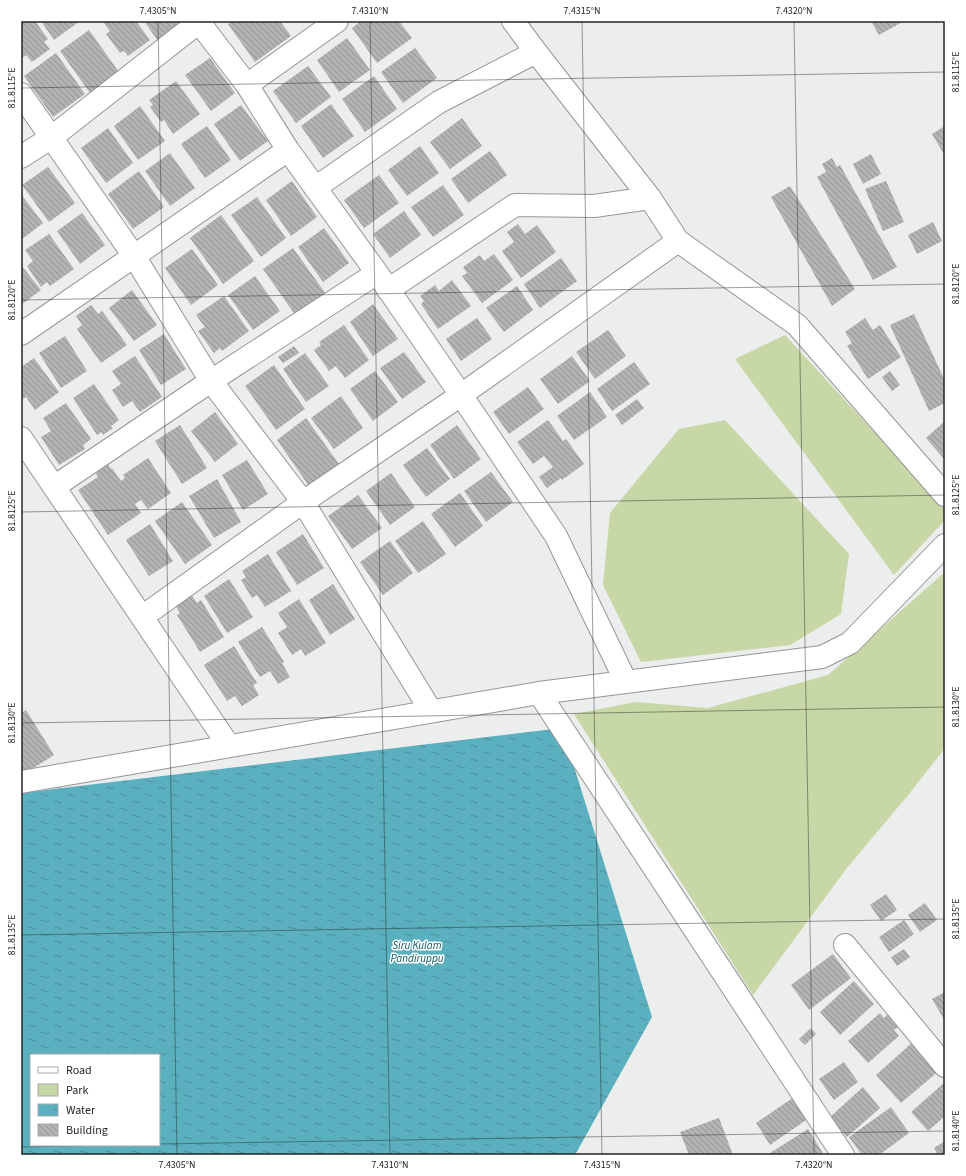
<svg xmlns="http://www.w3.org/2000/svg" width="966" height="1176" font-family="'Source Sans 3',sans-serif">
<defs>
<pattern id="water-ripples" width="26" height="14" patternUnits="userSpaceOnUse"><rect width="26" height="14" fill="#5bb0bf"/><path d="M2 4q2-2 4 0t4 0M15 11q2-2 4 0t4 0" fill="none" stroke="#4b8f9b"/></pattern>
<pattern id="building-back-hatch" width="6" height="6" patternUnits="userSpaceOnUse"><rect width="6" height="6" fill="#b1b4b1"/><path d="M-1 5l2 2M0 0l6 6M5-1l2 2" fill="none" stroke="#909290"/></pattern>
</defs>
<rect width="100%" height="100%" fill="#ebeeec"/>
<!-- green -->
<path fill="#c7d7a6" d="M785,335L945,509V520L894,575L735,359Z
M725,420L849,554L841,614L790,645L641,662L603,585L610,513L679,429Z
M945,572V748L909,794L847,868L753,995L574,714L636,702L708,708L828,675Z"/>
<!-- water -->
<path fill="url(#water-ripples)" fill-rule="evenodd" d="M562,728L652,1017L575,1155H21V793ZM31,1055H159V1145H31Z"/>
<!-- building -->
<path fill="url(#building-back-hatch)" d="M21,21H35L48,39L44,42L50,49L32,62L26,55L21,59Z
M41,21H80L54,40Z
M105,21H136L150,40L128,56L124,51L120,53L106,34L110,31L103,22Z
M144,21H186L158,41Z
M232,21H280L291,36L255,62L228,24Z
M361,21H399L412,38L377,63L352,28Z
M871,21H904L879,35Z
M89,30L119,72L90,93L60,51Z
M347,38L370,70L339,92L317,60Z
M415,48L437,78L403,103L381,72Z
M56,53L85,94L53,117L24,76Z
M210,58L235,93L211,111L185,75Z
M308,66L331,97L296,123L273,91Z
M374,76L397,109L365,132L342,99Z
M176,81L200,114L173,134L164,120L161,122L150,107L153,105L149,100Z
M331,104L354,136L323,158L301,126Z
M241,105L268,141L240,161L214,124Z
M140,106L165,141L138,160L114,126Z
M462,118L482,146L450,169L430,142Z
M207,126L231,160L205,178L181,144Z
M945,126V156L932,134Z
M108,128L133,163L106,183L81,148Z
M420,146L439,173L407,196L388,170Z
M490,151L507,175L468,203L451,179Z
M170,153L195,188L170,206L145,171Z
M871,154L881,174L863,184L853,164Z
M832,158L837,167L840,165L897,267L873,280L817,177L826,172L822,164Z
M48,167L75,203L49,222L22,185Z
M139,171L164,207L133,229L108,194Z
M379,175L399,203L364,228L344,200Z
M292,181L317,217L291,236L266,200Z
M886,181L904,222L883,231L865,189Z
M443,185L464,215L433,237L411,207Z
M790,186L855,289L832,306L771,197Z
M21,194L43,223L21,240Z
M257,197L286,238L261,257L231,215Z
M404,211L421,235L390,258L373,234Z
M82,213L105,245L80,264L57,231Z
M221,215L254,261L223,284L190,238Z
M933,222L942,241L917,254L908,235Z
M518,224L525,234L537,225L556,252L521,278L502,251L514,242L507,232Z
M324,228L349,263L323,282L298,247Z
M49,234L74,269L50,286L47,282L41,287L27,266L33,261L25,250Z
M293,248L326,294L296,316L263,269Z
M192,249L218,285L191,305L165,268Z
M494,254L513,280L482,303L462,276L467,273L463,267L480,255L484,261Z
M561,258L577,281L540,308L524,284Z
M21,265L41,290L21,305Z
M255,276L280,311L253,330L228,295Z
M452,280L471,306L438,329L421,304L424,301L420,296L435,285L439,291Z
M517,286L533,310L504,332L486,308Z
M132,290L157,325L134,341L109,308Z
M224,296L249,331L222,351L220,348L214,353L198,331L205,327L196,315Z
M373,304L398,339L373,356L350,322Z
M91,305L98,314L102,311L127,345L101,363L77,329L82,325L76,316Z
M914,314L945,381V403L929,411L890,325Z
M477,318L492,339L461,361L446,339Z
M865,318L873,330L880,325L901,357L868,379L847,346L852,343L845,332Z
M344,325L369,360L345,378L336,366L329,371L314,350L321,345L319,342Z
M608,330L626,356L595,379L576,352Z
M164,334L186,369L161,385L139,350Z
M65,336L87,371L61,388L39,353Z
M294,346L299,353L283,363L278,357Z
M404,352L426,382L402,399L380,368Z
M305,353L329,386L306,402L283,369Z
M135,356L162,397L140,412L132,401L123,407L112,390L121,384L112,371Z
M572,356L590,381L558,404L540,379Z
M34,358L59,392L35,410L26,397L21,400V367Z
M634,362L650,384L612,411L597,389Z
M274,365L305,409L276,430L245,386Z
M375,371L398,402L373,421L350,389Z
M890,371L900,385L892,391L882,377Z
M94,384L119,420L111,426L113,428L103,435L102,432L97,435L73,398Z
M528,387L544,409L509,434L493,412Z
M590,392L607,417L574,440L557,416Z
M341,396L363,428L334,449L311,418Z
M637,399L644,408L622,425L615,415Z
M66,403L91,439L83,445L85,449L59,465L41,437L51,431L43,418Z
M215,412L238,444L215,462L191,431Z
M306,418L339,464L309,486L277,440Z
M548,420L563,441L566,439L584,464L562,480L561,478L547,488L539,477L553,467L544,456L533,464L517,442Z
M945,421V460L926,438Z
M180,425L207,468L182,484L155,441Z
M457,425L481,459L454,479L430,445Z
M427,448L450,479L426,497L403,465Z
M148,458L171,493L148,509L141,500L135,504L141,513L108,535L78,490L98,477L96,473L108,464L111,469L112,468L121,481L125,478L123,475Z
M247,460L268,494L243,510L222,475Z
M491,472L513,502L486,522L464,491Z
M391,473L415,507L390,525L366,491Z
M217,479L241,522L214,538L189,496Z
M460,493L483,526L455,547L431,514Z
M358,495L382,528L352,549L328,516Z
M182,502L212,545L185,564L155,521Z
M423,521L446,554L418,573L395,541Z
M150,524L173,561L149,576L126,540Z
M303,534L324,568L297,585L276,552Z
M390,541L413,573L383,595L360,562Z
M268,554L291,591L265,607L257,595L252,598L241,580L246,577L242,571Z
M229,579L253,617L227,633L204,596Z
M333,584L355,619L330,635L309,600Z
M191,594L197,603L201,600L224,637L200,652L177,615L180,613L175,605Z
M299,599L326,643L305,656L301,649L292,655L278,633L287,627L278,613Z
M262,627L284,662L282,663L290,677L278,684L270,671L260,677L238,642Z
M234,646L257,683L253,685L259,695L242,706L235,696L227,701L204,665Z
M26,710L54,755L24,774L21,769V713Z
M886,894L897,910L881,921L870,905Z
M925,903L937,920L920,932L908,915Z
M904,920L914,934L889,952L879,937Z
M904,949L910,957L897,966L891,957Z
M833,954L851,978L809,1010L791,985Z
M854,981L874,1004L840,1035L820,1012Z
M945,992V1021L932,999Z
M890,1012L901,1025L894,1030L899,1036L868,1063L848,1041L880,1013L884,1018Z
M811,1028L816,1034L805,1045L799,1039Z
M914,1041L940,1070L901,1103L876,1075Z
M844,1062L858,1082L834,1100L819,1079Z
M944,1083L945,1116L928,1131L911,1112Z
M863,1087L880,1108L847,1137L830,1117Z
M794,1097L809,1118L770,1145L756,1123Z
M891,1107L909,1133L879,1155H862L849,1137Z
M719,1118L733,1155H689L680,1132Z
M808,1129L824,1155H771L770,1153Z
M945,1141V1155H938L934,1148Z"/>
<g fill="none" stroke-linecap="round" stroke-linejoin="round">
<defs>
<path id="street" d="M198,21L247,85L288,150L377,273L461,395L556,536L626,682
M513,21L536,52L650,198L678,241L797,325L945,495
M247,85L337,21
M21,94L134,256L211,381L303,502L431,711
M21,157L52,137L199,22
M315,188L439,102L536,52
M388,290L515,205L594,206L650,198
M21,334L288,150
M21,438L229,746
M54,487L211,381L377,273
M142,617L303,502L461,395L678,241
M21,782L539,693
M845,945L945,1066
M843,1155L539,693L822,657L850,643L945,545"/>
</defs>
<!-- street casing -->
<use href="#street" stroke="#949795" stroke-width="24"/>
<!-- street -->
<use href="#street" stroke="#fff" stroke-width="22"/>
</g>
<!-- ticks -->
<path fill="none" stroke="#242524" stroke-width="1" stroke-opacity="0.45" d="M158,21L177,1155M370,21L390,1155M582,21L602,1155M794,21L814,1155M21,88L945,72M21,300L945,284M21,512L945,495M21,723L945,707M21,935L945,919M159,1144L945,1131M21,1147L115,1145"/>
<g text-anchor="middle" stroke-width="3" stroke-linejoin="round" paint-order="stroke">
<!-- water labels -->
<g font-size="11" font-style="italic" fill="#0c5862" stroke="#fff">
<text x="417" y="949">Siru Kulam<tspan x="417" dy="13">Pandiruppu</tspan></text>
</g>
</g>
<!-- border -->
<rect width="966" height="1176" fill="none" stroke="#ffffff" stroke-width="44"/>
<!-- legend -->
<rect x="30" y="1054" width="130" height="92" fill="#ffffff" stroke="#a7a8a7"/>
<rect x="38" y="1067" width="20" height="6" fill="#ffffff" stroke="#a7a8a7"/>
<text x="66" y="1074" font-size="12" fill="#242524">Road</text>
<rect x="38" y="1084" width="20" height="12" fill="#c7d7a6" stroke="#a7a8a7"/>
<text x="66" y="1094" font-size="12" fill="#242524">Park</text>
<rect x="38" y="1104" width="20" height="12" fill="url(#water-ripples)" stroke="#a7a8a7"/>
<text x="66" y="1114" font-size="12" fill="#242524">Water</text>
<rect x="38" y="1124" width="20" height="12" fill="url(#building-back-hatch)" stroke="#a7a8a7"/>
<text x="66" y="1134" font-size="12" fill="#242524">Building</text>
<rect x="22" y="22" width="922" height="1132" fill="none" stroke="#242524" stroke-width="1.5"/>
<g font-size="10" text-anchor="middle" fill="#242524">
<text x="158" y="14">7.4305°N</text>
<text x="370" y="14">7.4310°N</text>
<text x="582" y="14">7.4315°N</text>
<text x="794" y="14">7.4320°N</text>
<text transform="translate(955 72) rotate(-90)" y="4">81.8115°E</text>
<text transform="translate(11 88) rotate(-90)" y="4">81.8115°E</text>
<text transform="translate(955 284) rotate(-90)" y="4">81.8120°E</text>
<text transform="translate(11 300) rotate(-90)" y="4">81.8120°E</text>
<text transform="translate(955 495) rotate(-90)" y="4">81.8125°E</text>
<text transform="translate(11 511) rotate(-90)" y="4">81.8125°E</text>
<text transform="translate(955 707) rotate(-90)" y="4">81.8130°E</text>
<text transform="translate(11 723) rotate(-90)" y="4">81.8130°E</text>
<text transform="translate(955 919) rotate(-90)" y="4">81.8135°E</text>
<text transform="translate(11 935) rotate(-90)" y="4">81.8135°E</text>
<text transform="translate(955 1131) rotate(-90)" y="4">81.8140°E</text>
<text x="177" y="1168">7.4305°N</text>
<text x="390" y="1168">7.4310°N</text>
<text x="602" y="1168">7.4315°N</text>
<text x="814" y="1168">7.4320°N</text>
</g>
</svg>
